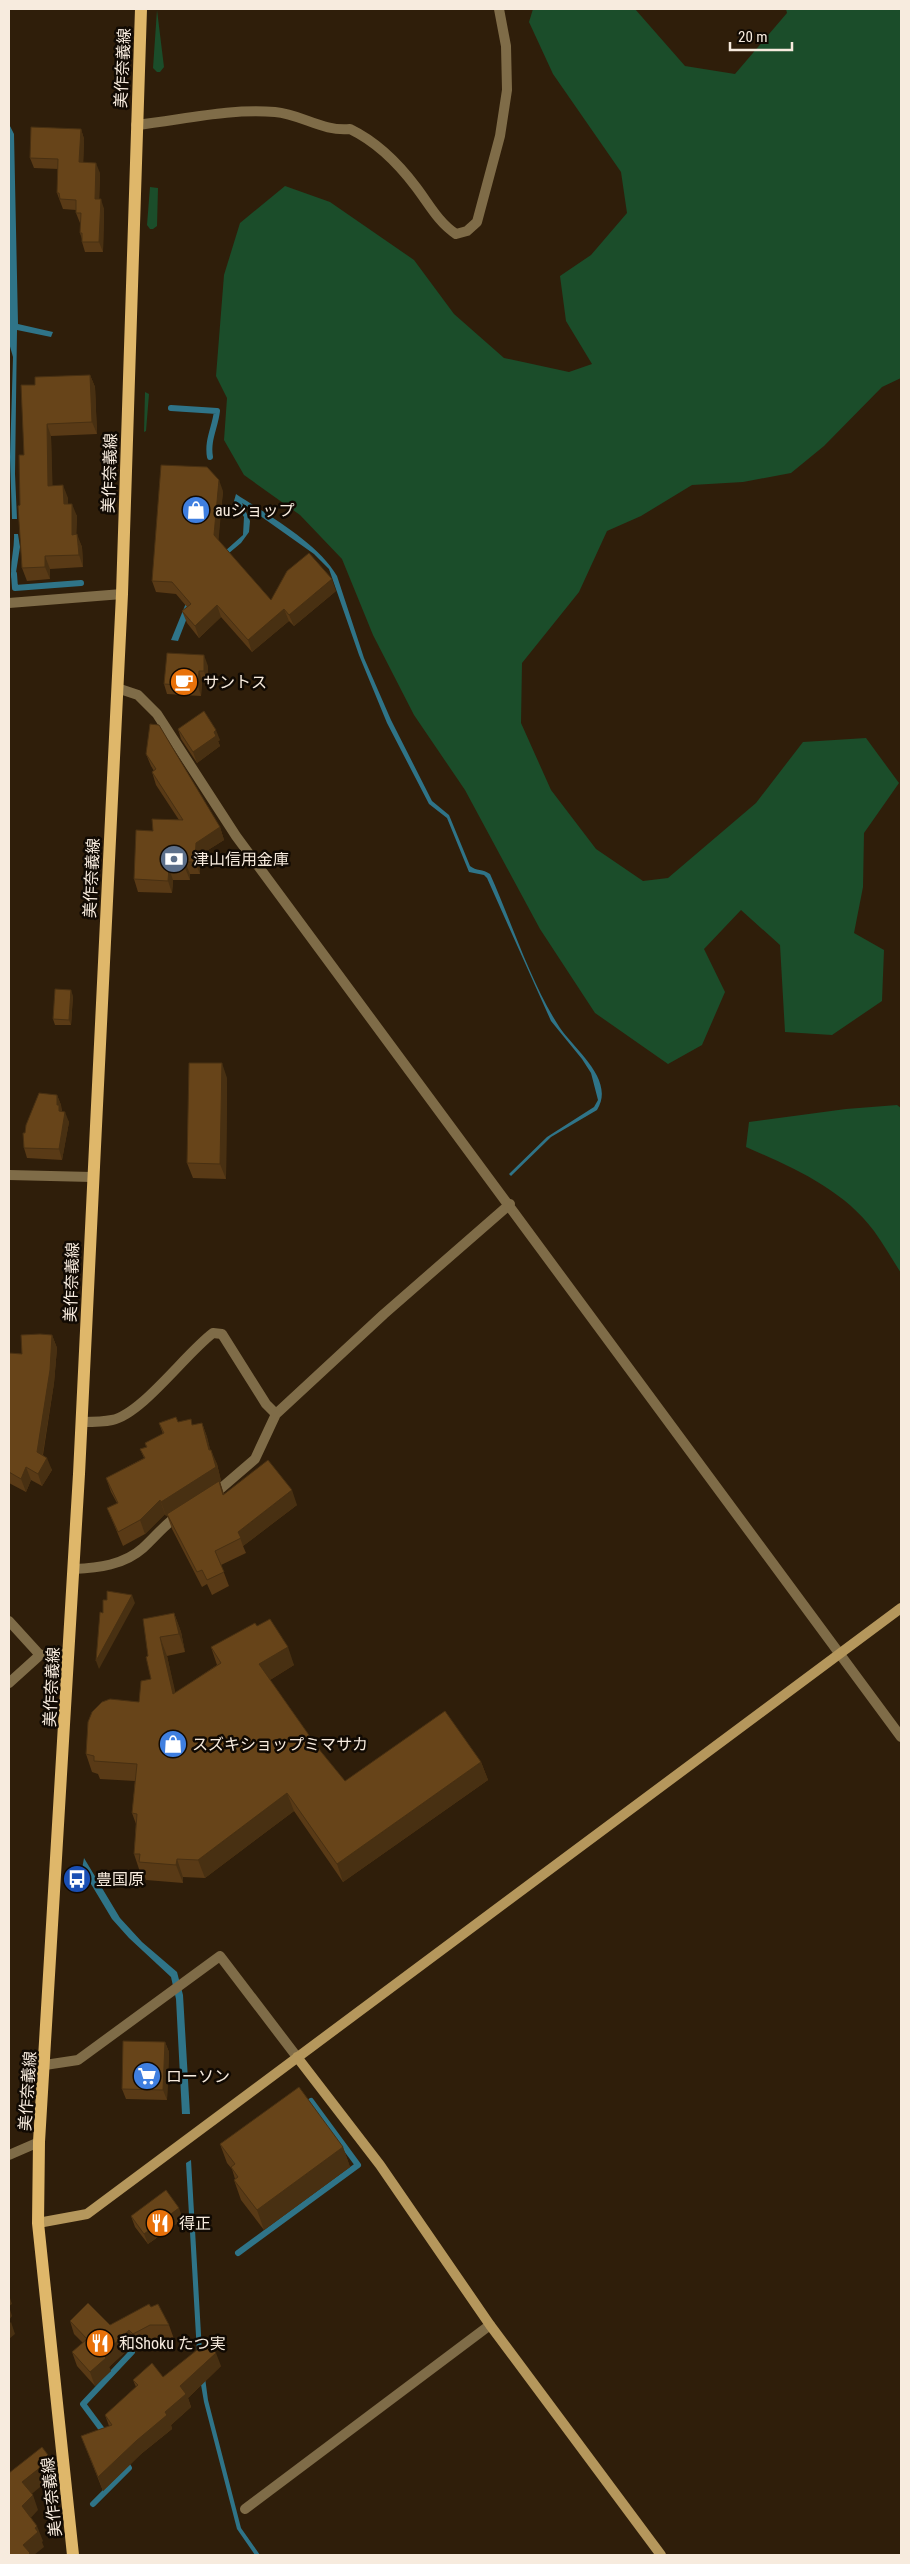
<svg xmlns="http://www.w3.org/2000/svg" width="910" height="2564" font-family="'Roboto Condensed','Noto Sans JP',sans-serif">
<rect width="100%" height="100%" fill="#2f1e0a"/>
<!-- green -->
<path fill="#1b4d2a" d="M533,9H635L685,66L735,74L787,13L786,9H901V378L882,387L824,446L791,473L743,482L692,485L641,516L607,531L579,592L522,663L521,723L551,790L596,849L643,881L668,878L756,803L803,742L866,738L899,783L864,833L863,887L854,933L884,950L882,1001L832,1035L785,1032L780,945L741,910L704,949L725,992L702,1045L668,1064L595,1013L540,929L465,790L414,715L373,635L342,559L300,515L244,475L224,440L227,398L216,376L224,275L240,223L285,186L330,202L414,260L454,314L504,358L569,372L592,364L566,321L560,276L591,255L627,213L621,172L553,74L529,22Z
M157,10L164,67L160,72H157L153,68Z
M150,187L158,188L157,226L153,229H150L147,225Z
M145,392L149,394L146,431L144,432Z
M897,1105L901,1108V1273C892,1259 884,1245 874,1231C843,1189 792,1167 746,1147L749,1122L846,1109Z"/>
<!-- water -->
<path fill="#2f7488" d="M9,124L14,134L18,324L53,332L51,337L17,330L15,474L17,519H12L10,457L13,357L9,343Z
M236,494C269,516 317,542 337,576L364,658L391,720L432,801L449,815L470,866C476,871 483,869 490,874C512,923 531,984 560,1028C574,1049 616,1080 597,1110L551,1137L511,1176L509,1174L547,1137L594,1107L598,1100L591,1073L582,1059L551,1021L487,878L484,875L469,872L447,818L429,804L387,723L359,655L329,569L314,554L242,503L250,521L249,532L241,543L204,574L178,641L171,640L197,576L243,535L244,517L234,501Z
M14,534H18L20,547L14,585C7,570 15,551 14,534Z
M84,1858L120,1918L142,1942L177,1972L183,1995L190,2114H182L176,1999L171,1977L129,1938L112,1919L82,1869Z
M191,2160L202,2352L197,2353L186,2163Z
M204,2370L208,2400L241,2528L260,2555H255L237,2529L204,2402L199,2373Z"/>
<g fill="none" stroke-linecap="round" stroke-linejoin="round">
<!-- stream -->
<path stroke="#2f7488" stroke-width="6" d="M171,408L217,411C215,428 207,440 210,457
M14,574L15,588L81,583
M238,2253L358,2165L311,2101
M106,2435L83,2404L132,2352
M93,2504L129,2468L124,2460"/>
<!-- street -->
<path stroke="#7f6c48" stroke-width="10" d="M136,125C182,120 229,108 275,112C301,114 323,132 350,129C377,142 398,163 416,187C429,204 438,222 456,234L467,231L477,222L500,136L507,90L506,46L499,9
M9,603L122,594
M117,688L138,695L157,714L236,836L901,1737
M9,1175L92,1177
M82,1422C92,1422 103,1422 112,1420C142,1414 186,1353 213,1333L222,1334L266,1404L276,1414
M212,1496L255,1459L276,1414L384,1314L510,1204
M74,1569C98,1568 124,1565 143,1548C156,1536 165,1524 180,1514
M9,1621L40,1655
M9,1683L40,1655L69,1653
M45,2065L78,2060L220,1956L297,2057
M9,2155L39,2142
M245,2509L490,2325"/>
<!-- secondary -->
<path stroke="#b5975c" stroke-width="10" d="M297,2057L380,2165L490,2325L661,2555
M38,2223L87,2214L901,1608"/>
<!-- primary -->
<path stroke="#dfb76a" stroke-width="12" d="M73,2555L38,2223L39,2142L79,1474L122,594L141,9"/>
</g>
<!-- wall -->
<path fill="#593a16" d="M81,129L84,139L83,163L100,173L99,199L104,209L103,252H85L82,242V239L80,233V223L76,213V210L63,209L57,193L58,169L34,168L30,158Z
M90,375L95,387L97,434L51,436L52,486L68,498V504L77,516L76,534L82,547L83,567L50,569V579L27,581L22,568L24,455L35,385Z
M223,491L218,540L271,600L336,591L294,626L289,621L252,652L221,617L199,638L187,623L182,611L187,607L176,594L156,592L152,581Z
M208,666L207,682L202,681L201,696L167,694L164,684Z
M178,729L220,740L218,741L220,746L197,763L181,739Z
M146,754L220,827L224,840L200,855V874H190V880H173L172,893L138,892L134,879L153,831L179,820L156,785L152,772L154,771L151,766Z
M73,996L71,1025H55L53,1019Z
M227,1078L226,1179L193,1178L187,1163Z
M57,1095L61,1105L62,1112L69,1122L62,1160L27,1158L24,1148L25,1133Z
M52,1335L57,1348L54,1383L43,1455L52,1470L42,1486L31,1480L26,1492L9,1483V1353L22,1354Z
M178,1422L193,1425L202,1423L207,1437L210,1450L217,1464L221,1481L220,1482L224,1494L297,1505L243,1546L246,1553L221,1565L229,1586L212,1595L207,1584L202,1587L172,1529L167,1515L166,1516L165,1514L145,1534L123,1546L107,1508L117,1503L111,1492L106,1478L144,1458L140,1449L146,1447L145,1443L163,1434L159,1423Z
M174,1613L181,1632L185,1652L167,1656L175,1693L217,1665L211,1647L257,1626L294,1665L270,1680L318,1748L345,1781L481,1762L488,1780L343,1882L294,1811L205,1878L183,1877V1883L146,1880L143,1872H140L134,1854L136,1824L132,1813L135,1781L100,1779L98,1774L92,1772L86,1754L139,1702L151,1679L148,1656Z
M165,2042L169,2052L167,2100L126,2099L122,2089Z
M220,2144L343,2147L350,2167L264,2230L241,2200L234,2180L235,2179L232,2169L227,2163Z
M131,2216L183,2219L148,2244L135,2227Z
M151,2307L169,2325L174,2339H155L138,2347L134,2344L109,2367L111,2371L95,2386L77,2366L72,2352L83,2343L74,2334L70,2321L110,2325Z
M221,2366L188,2398L191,2407L171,2425L172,2429L141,2454L103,2491L81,2436L109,2426L105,2415L136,2387L133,2380L163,2377Z"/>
<!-- shaded-wall -->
<path fill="#483012" d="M81,129L84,139L83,172L79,162Z
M96,163L100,173L99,209L95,199Z
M101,199L104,209L103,252L99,242Z
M90,375L95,387L97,434L92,422Z
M47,424L51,436L53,498L48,486Z
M219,480L223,491L218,546L214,535Z
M63,485L68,498V516L64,504Z
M72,504L77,516L76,547L72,535Z
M77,534L82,547L83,567L79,555Z
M45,556L50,569V579L45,567Z
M332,579L336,591L294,626L289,615Z
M217,605L221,617L199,638L195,626Z
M284,609L289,621L252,652L248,640Z
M204,655L208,666L207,682L204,671Z
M199,671L202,681L201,696L198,686Z
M216,730L220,740L218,741L220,746L197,763L193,752Z
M220,827L224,840L200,855V874L195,862L196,843Z
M185,862L190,874V880L185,868Z
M169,868L173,880L172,893L168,881Z
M71,990L73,996L71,1025L69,1020Z
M222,1063L227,1078L226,1179L220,1164Z
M57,1095L61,1105V1109L63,1115V1122L57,1105Z
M65,1112L69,1122L62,1160L59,1149Z
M52,1335L57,1348L54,1383L41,1464L37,1452Z
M202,1423L207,1437L214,1464L209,1450Z
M211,1450L217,1464L221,1481L220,1482L224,1495H223L219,1482L166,1516L161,1502Z
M47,1458L52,1470L42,1486L38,1474Z
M26,1467L31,1480L26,1492L21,1479Z
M292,1490L297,1505L243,1546L238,1532Z
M160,1500L165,1514L145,1534L140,1520Z
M132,1595L135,1603L99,1669L96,1661Z
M174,1613L181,1632L185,1652L179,1634Z
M160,1637L167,1656L180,1712L173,1694Z
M288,1647L294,1665L265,1683L259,1664Z
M481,1762L488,1780L343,1882L337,1864Z
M287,1793L294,1811L205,1878L198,1860Z
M177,1859L183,1877V1883L176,1865Z
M165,2042L169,2052L167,2100L163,2090Z
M343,2147L350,2167L264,2230L257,2210Z
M179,2208L183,2219L148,2244L144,2234Z
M9,2295L12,2304L9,2306Z
M9,2306L12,2316L9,2320Z
M11,2322L15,2334L9,2339V2324Z
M129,2330L134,2344L109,2367L111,2371L95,2386L90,2372L103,2355Z
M216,2353L221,2366L188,2398L191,2407L171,2425L172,2429L141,2454L103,2491L98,2477L165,2412L180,2386Z
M51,2459L56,2474L28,2497L22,2482Z
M33,2495L38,2510L28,2521L22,2506Z
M37,2526L43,2541L42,2542L44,2547L34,2555H27L23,2545L35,2528Z"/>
<!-- building -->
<path fill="#674419" stroke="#483012" d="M31,127L81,129L79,162L96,163L95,199H101L99,242H82V233H80L81,213H76V200L60,199L59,193H57L58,159L30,158Z
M90,375L92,422L47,424L48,486L63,485L64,504H72V535L77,534L79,555L45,556V567L22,568L18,506L20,505L19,455H24L21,385H35V377Z
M161,465L207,467L219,480L214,535L271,600L287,571L309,553L332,579L289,615L284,609L248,640L217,605L195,626L182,611L191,604L172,582L152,581Z
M167,653L204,655V671H199L198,686L164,684Z
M204,711L216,730L214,732L216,736L193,752L178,729Z
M150,724L159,725L220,827L196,843L195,862H185V868H169L168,881L134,879L136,830L153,831L152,819L183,820L152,772L156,769L146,754Z
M55,989L71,990L69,1020L53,1019Z
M189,1063H222L220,1164L187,1163Z
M39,1093L57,1095V1105H59V1111L65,1112L59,1149L24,1148L23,1133H25L26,1125Z
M40,1334L52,1335L50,1370L37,1452L47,1458L38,1474L26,1467L21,1479L9,1472V1353L22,1354L21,1335Z
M176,1417L178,1422L191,1419L192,1425L202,1423L209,1450H211L216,1467L161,1502L160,1500L140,1520L118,1532L107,1508L118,1503L106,1478L145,1458L140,1449L147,1447L145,1443L164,1433L159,1423Z
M268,1460L292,1490L238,1532L241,1538L215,1551L224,1572L207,1580L202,1570L197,1572L167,1514L219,1481L223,1495Z
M107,1591L132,1595L96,1661L100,1612L103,1613V1600H107Z
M174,1613L179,1634L160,1637L173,1694L221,1663L211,1647L255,1623L257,1626L270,1619L288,1647L259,1664L318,1748L345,1781L445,1711L481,1762L337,1864L287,1793L198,1860L177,1859L176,1865L139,1862L140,1854H134L137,1814L132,1813L137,1764L94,1761V1756L86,1754L88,1722L92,1712L102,1702L110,1699L139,1702L141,1681L151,1679L146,1657L148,1656L143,1619Z
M123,2041L165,2042L163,2090L122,2089Z
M299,2087L343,2147L257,2210L234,2180L238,2177L231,2167L235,2164L220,2144Z
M166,2190L179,2208L144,2234L131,2216Z
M88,2303L110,2325L149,2304L151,2307L158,2304L169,2325H150L133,2334L129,2330L103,2355L106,2358L90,2372L72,2352L87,2339L70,2321Z
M207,2342L216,2353L180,2386L186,2394L165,2412L167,2415L136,2441L98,2477L81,2436L112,2425L105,2415L138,2385L133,2380L152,2363L163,2377Z
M42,2447L51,2459L22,2482L33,2495L22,2506L37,2526L35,2528L38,2532L23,2545L30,2553L28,2555H9V2473Z"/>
<!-- icons -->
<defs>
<symbol id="shop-disc" viewBox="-11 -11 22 22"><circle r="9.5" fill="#3f7fe0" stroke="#110a03"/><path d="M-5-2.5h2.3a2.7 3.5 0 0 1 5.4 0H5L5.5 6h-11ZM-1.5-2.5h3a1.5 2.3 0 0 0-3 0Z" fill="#fff"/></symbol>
<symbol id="cafe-disc" viewBox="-11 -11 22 22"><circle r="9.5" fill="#e8710a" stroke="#110a03"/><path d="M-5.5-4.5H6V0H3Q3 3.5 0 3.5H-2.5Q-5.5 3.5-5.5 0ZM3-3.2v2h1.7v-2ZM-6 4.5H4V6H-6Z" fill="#fff"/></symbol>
<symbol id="bank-disc" viewBox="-11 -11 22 22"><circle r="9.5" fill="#5c6f8a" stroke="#110a03"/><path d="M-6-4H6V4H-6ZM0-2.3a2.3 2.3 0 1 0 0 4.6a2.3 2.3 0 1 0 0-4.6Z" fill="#fff"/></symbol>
<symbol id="bus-disc" viewBox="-11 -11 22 22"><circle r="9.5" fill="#1a4fb4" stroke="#110a03"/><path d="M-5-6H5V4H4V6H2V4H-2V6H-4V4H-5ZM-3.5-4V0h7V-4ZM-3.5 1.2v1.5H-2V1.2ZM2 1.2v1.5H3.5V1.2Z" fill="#fff"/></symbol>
<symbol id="supermarket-disc" viewBox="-11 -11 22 22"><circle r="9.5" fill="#3f7fe0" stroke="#110a03"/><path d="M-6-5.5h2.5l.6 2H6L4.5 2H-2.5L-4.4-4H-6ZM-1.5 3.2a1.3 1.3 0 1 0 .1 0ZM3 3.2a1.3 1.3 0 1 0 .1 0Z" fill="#fff"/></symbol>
<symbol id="restaurant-disc" viewBox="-11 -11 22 22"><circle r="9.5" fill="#e8710a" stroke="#110a03"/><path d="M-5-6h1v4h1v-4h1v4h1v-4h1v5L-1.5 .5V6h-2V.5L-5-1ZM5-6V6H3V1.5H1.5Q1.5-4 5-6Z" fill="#fff"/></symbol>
</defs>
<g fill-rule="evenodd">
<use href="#shop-disc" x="180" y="494" width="32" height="32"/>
<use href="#cafe-disc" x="168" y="666" width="32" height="32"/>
<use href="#bank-disc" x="158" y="843" width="32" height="32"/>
<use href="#shop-disc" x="157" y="1728" width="32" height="32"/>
<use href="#bus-disc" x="61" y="1863" width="32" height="32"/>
<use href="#supermarket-disc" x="131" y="2060" width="32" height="32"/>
<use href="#restaurant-disc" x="144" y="2207" width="32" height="32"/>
<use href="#restaurant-disc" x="84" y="2327" width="32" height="32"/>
</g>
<g text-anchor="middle" stroke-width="5" stroke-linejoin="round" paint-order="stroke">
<!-- street labels -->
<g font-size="16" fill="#f7ebde" stroke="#110a03">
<text transform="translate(122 68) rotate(-87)" y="6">美作奈義線</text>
<text transform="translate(109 473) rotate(-88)" y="6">美作奈義線</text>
<text transform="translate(91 878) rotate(-87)" y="6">美作奈義線</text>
<text transform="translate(71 1282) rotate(-88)" y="6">美作奈義線</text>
<text transform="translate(51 1687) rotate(-87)" y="6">美作奈義線</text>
<text transform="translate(27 2091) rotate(-86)" y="6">美作奈義線</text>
<text transform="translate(51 2497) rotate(-96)" y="6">美作奈義線</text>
</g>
<!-- poi labels -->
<g font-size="16" fill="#f7ebde" stroke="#110a03" text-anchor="start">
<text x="215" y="516">auショップ</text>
<text x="203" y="688">サントス</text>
<text x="193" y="865">津山信用金庫</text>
<text x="192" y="1750">スズキショップミマサカ</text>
<text x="96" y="1885">豊国原</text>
<text x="166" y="2082">ローソン</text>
<text x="179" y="2229">得正</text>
<text x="119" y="2349">和Shoku たつ実</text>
</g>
</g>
<!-- border -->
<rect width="910" height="2564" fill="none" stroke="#f7ebde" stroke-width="20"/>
<!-- scale -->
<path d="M730 42v8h62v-8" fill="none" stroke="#f7ebde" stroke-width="2.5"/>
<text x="738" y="42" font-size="15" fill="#f7ebde" stroke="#110a03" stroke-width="4" paint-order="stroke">20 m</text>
</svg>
